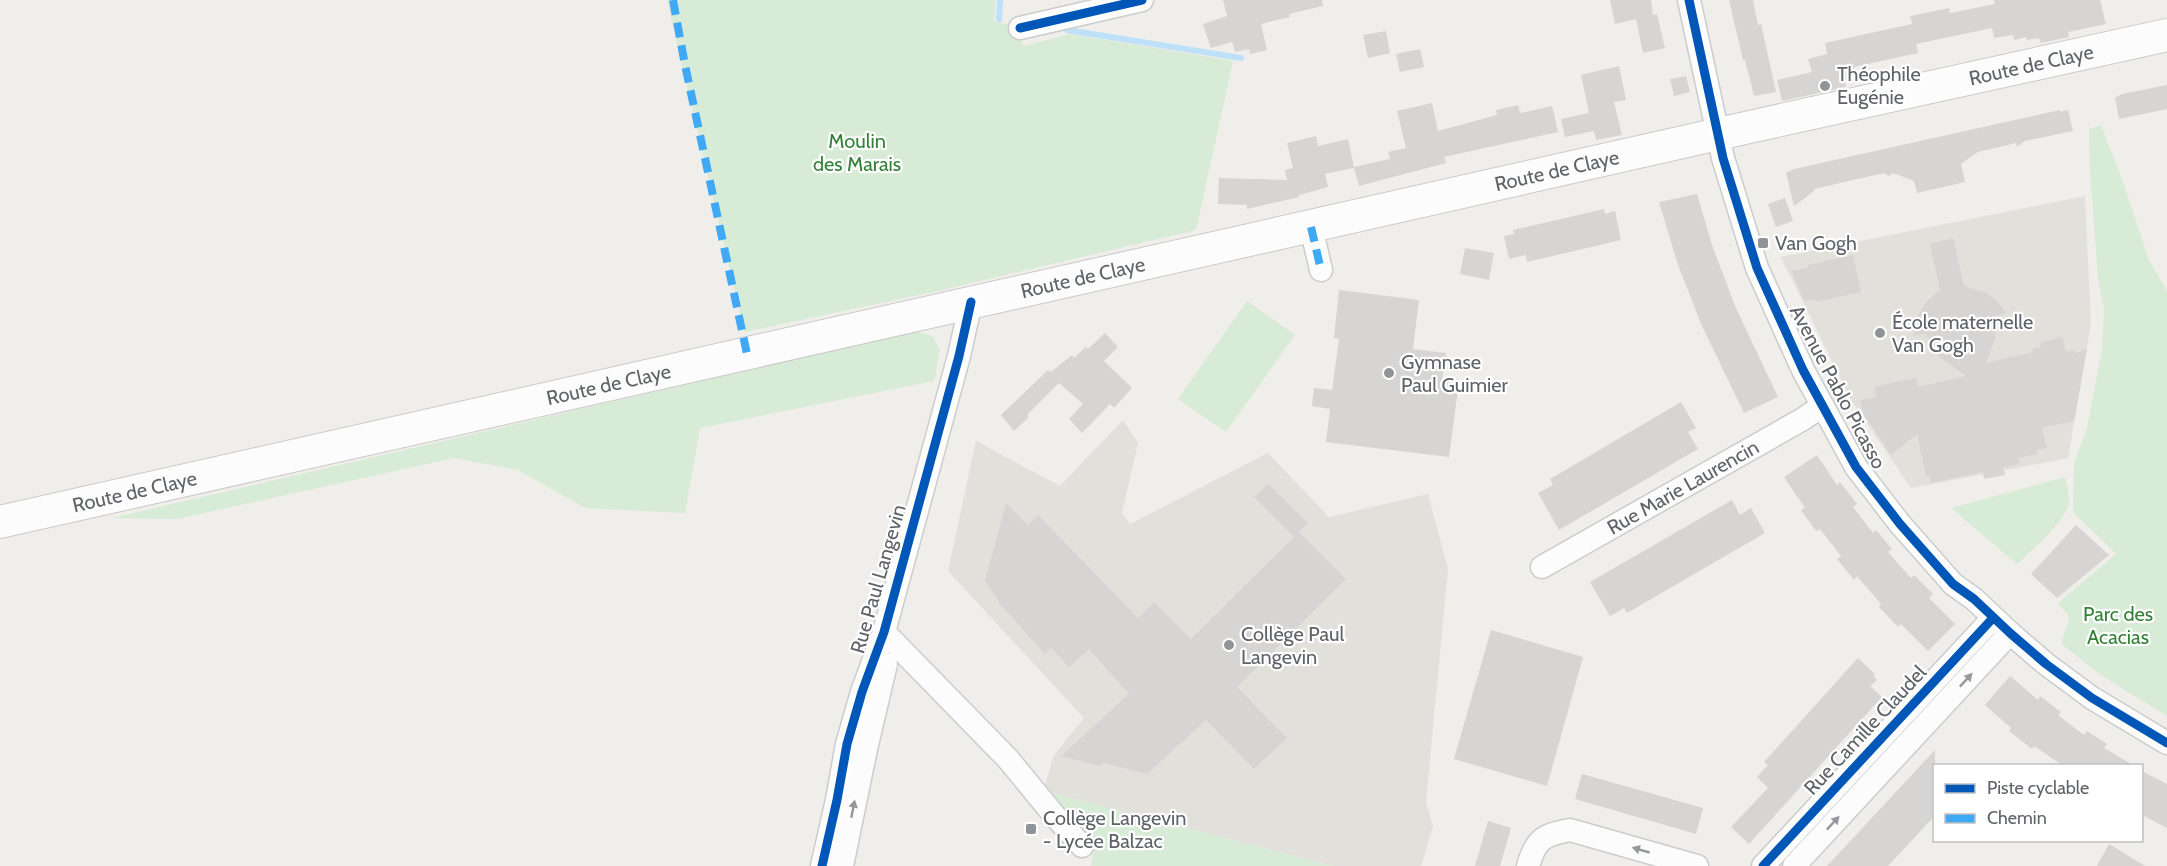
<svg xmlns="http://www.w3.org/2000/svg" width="2167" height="866" font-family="Cabin,sans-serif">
<rect width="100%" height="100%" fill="#efeeea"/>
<!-- education -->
<path fill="#e2e0da" d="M2085,196L2091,324L2068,458L1911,488L1851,400L1781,257Z
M1123,420L1138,443L1122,513L1130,524L1268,453L1329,517L1428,494L1448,569L1426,802L1433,826L1421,866H1333L1043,791L1054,755L1084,718L948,571L976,441L1060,486Z"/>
<!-- green -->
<path fill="#d8ebd6" d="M667,0H996L994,21L1018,27L1023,46L1071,34L1233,61L1196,230L942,290L744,332Z
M2101,125L2122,179L2149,260L2167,291V716L2099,674L2062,644C2062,634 2069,627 2069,616L2058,603L2116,554L2073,512L2074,464L2087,428L2102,349L2104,309L2098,280L2090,170L2089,129Z
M1247,301L1295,335L1226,432L1178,399Z
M916,331L932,336L940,350L934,381L700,428L685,513L585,508L518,470L454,458L177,519L112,518Z
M2065,477C2066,484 2070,494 2069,501C2067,521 2032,550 2017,564L1951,508Z
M1043,791L1333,866H1091L1094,850L1089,841Z"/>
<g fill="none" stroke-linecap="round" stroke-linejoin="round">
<!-- stream -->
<path stroke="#bfe0f9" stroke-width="6" d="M999,19L1000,0
M1067,30L1241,58"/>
</g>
<!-- building -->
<path fill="#d6d5d3" d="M1223,0H1322L1323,6L1289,14L1290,17L1261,24L1267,50L1250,54L1249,49L1235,52L1232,42L1211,48L1203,24L1227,16Z
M1610,0H1651L1653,15L1657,14L1665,48L1643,53L1636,19L1615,24Z
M1729,0H1753L1758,25L1761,24L1776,92L1754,96L1745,60H1743Z
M1994,0H2100L2106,24L2068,32L2069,37L2041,43L2039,38L2027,40L2026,37L2014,40L2013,35L1994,38L1992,28L1916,44L1918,53L1854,67L1856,78L1845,80L1846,87L1782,101L1777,80L1812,72L1808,59L1827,54L1825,43L1912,24L1910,16L1949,8L1950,13L1995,4Z
M1386,31L1390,53L1368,58L1363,35Z
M1420,49L1424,67L1400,72L1396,54Z
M1619,66L1626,100L1614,102L1622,135L1596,140L1594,131L1565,137L1561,119L1589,113L1581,75Z
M1686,76L1690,92L1674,96L1670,79Z
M2167,85V109L2119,119L2115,98L2122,94Z
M1432,103L1438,131L1497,115L1496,110L1518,105L1520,113L1552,106L1558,132L1444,157L1446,163L1359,186L1354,168L1325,174L1328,187L1299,195V197L1247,209V205L1218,204L1219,178L1287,180L1285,170L1293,168L1287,143L1316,136L1318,146L1348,139L1354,167L1390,159L1388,152L1406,148L1397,111Z
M2060,110V112L2068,110L2073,131L2025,141L2017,147L2016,143L1978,152L1961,164L1965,182L1917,193L1914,181L1893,173L1889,176L1884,173L1814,189V191L1794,206L1786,173L1794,169Z
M1697,194L1712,245L1735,306L1778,397L1744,413L1701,324L1678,265L1659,202Z
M1785,198L1793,221L1776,227L1768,204Z
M1604,209L1605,214L1615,211L1621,240L1527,262L1526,255L1509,259L1504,236L1514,234L1513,230Z
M1953,238L1964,286L1987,293L1997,301L2006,313L1995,316V339L1986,363L2033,352L2032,349L2041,347L2040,343L2062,337L2066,352L2074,350L2075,353L2087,349L2074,421L2042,428L2047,448L2036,450L2037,454L2018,458L2019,464L2003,467L2005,475L1984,479L1983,472L1931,483L1929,475L1926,476L1917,434L1891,455L1863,413L1860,400L1876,397L1874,387L1890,383L1916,378L1918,387L1966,376L1938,356L1931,345L1926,333L1913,336L1917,317L1927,301L1940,290L1930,244Z
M1465,248L1494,253L1489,280L1460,274Z
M1853,255L1861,292L1816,302L1815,299L1804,301L1791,271L1808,268V265Z
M1339,290L1419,300L1413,349L1446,353L1442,380L1459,382L1449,457L1326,442L1330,409L1312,406L1314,388L1332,390L1339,339L1334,338Z
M1105,333L1118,347L1104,361L1132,388L1114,408L1110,404L1082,433L1069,419L1083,404L1059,383L1027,415L1029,417L1014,431L1001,415L1048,370L1051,372L1072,355L1074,358L1086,347L1088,349Z
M1681,402L1696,428L1688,432L1698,449L1559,530L1538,493L1553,485L1550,479Z
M1817,455L1837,485L1840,482L1857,504L1853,507L1873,533L1876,530L1892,549L1888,552L1911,578L1914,575L1933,594L1929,598L1955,624L1928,651L1901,624L1898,627L1879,607L1881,604L1857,576L1854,580L1837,559L1841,556L1820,529L1816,531L1801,510L1805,508L1784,477Z
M1268,484L1308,523L1299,532L1346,579L1237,687L1287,738L1254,769L1206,720L1147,774L1104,763L1100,766L1061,756L1129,694L1089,649L1069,667L1051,648L1045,654L1001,605L985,581L1006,503L1028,525L1038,515L1138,618L1154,602L1191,639L1294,537L1254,497Z
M1732,500L1740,515L1751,508L1765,533L1627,613L1624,608L1610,616L1590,582Z
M2076,525L2109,555L2057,598L2031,574Z
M1491,630L1583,657L1547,786L1454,759Z
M1858,658L1875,674L1873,676L1877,680L1870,686L1882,697L1749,844L1731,827L1768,788L1757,777L1768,765L1764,762Z
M2010,676L2038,700L2040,696L2061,712L2058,715L2084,735L2087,731L2107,744L2104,748L2133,765H2062L2034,746L2032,749L2009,731L2011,728L1985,705Z
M1935,750V816L1928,823L1888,866H1827Z
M2142,771L2167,784V828L2142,815Z
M1582,774L1703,808L1696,834L1575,799Z
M1488,821L1511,828L1500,866H1475Z
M2109,844L2145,866H2097Z"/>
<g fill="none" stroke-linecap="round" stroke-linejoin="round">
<defs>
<g id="street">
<path d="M1689,0L1723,158L1757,268L1803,370L1856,467L1900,524L1953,584L1974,599L2010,633L2046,664L2092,698L2167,743"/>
<path d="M1020,28L1142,0"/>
<path d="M1311,227L1321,270"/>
<path id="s1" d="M1542,567L1803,419L1822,406"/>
<path d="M884,632L1008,759L1054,815L1082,846"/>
<path d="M822,866L837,800L847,744L862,692L884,632L959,356L971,302"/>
<path d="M842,866L866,749L886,664"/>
<path d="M1528,866C1536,839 1543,835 1570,830L1697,866"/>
<path d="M1763,866L1993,618"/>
<path d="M1794,866L2010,633"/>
</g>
<g id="secondary">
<path id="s2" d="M0,522L1754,126L2167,35"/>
</g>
</defs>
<!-- street casing -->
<use href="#street" stroke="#cbcccc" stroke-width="25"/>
<!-- secondary casing -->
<use href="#secondary" stroke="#cacacb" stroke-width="34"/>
<!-- street -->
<use href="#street" stroke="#fdfcfc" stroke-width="22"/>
<!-- secondary -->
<use href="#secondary" stroke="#fdfcfc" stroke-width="32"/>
<!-- quiet -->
<path stroke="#3fa9f5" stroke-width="8" stroke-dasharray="15 8" stroke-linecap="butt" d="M673,0L685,65L747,354
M1311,227L1321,270"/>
<defs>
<path id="cycleway" d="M1689,0L1723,158L1757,268L1803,370L1856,467L1900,524L1953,584L1974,599L2010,633L2046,664L2092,698L2167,743
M1020,28L1142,0
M822,866L837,800L847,744L862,692L884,632L959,356L971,302
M1763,866L1993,618"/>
</defs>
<!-- cycleway casing -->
<use href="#cycleway" stroke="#fff" stroke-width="13"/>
<!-- cycleway -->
<use href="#cycleway" stroke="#0057b8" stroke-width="9"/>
</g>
<!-- one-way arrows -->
<defs><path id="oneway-solid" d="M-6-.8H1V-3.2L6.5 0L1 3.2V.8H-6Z" transform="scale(1.5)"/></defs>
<g fill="#96999c">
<use href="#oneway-solid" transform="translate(1966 680) rotate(-47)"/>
<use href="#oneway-solid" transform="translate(853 809) rotate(-79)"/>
<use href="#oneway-solid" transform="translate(1833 823) rotate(-47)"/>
<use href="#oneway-solid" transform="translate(1641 850) rotate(-164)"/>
</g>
<!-- markers -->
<g fill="#919496" stroke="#fff" stroke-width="2">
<circle cx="1825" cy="86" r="6"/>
<rect x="1757" y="237" width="12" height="12" rx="3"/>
<circle cx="1880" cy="333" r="6"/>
<circle cx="1389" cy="373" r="6"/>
<circle cx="1229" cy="645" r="6"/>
<rect x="1025" y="823" width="12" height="12" rx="3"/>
</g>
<g text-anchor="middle" stroke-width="4.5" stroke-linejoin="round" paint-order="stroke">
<!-- street labels -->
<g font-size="20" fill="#5f6368" stroke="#fff">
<text dy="7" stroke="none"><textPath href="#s2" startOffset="2082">Route de Claye</textPath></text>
<text dy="7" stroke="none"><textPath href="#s2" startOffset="1596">Route de Claye</textPath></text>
<text dy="7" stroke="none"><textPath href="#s2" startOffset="1110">Route de Claye</textPath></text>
<text dy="7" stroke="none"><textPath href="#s2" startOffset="624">Route de Claye</textPath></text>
<text transform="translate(1838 387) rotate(62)" y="7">Avenue Pablo Picasso</text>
<text dy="7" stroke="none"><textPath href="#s1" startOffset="162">Rue Marie Laurencin</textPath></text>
<text dy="7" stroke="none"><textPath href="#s2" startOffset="138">Route de Claye</textPath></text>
<text transform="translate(878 579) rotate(-74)" y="7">Rue Paul Langevin</text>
<text transform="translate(1865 730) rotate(-47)" y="7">Rue Camille Claudel</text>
</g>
<!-- poi labels -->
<g font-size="20" fill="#5f6368" stroke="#fff" text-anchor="start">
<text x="1837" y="81">Théophile<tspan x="1837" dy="23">Eugénie</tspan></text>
<text x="1775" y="250">Van Gogh</text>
<text x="1892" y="329">École maternelle<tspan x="1892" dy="23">Van Gogh</tspan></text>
<text x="1401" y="369">Gymnase<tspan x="1401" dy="23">Paul Guimier</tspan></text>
<text x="1241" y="641">Collège Paul<tspan x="1241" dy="23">Langevin</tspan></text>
<text x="1043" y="825">Collège Langevin<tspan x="1043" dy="23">- Lycée Balzac</tspan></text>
</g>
<!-- park labels -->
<g font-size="20" fill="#348238" stroke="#fff">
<text x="857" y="148">Moulin<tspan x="857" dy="23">des Marais</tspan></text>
<text x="2118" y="621">Parc des<tspan x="2118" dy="23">Acacias</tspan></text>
</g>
</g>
<!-- legend -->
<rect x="1933" y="764" width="210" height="78" fill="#ffffff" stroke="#bfc1c3" stroke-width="1.5"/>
<rect x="1945" y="784" width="30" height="9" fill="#0057b8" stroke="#bfc1c3" stroke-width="1.5"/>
<text x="1987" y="794" font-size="18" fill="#5f6368">Piste cyclable</text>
<rect x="1945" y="814" width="30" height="9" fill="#3fa9f5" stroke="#bfc1c3" stroke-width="1.5"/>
<text x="1987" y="824" font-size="18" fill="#5f6368">Chemin</text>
</svg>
